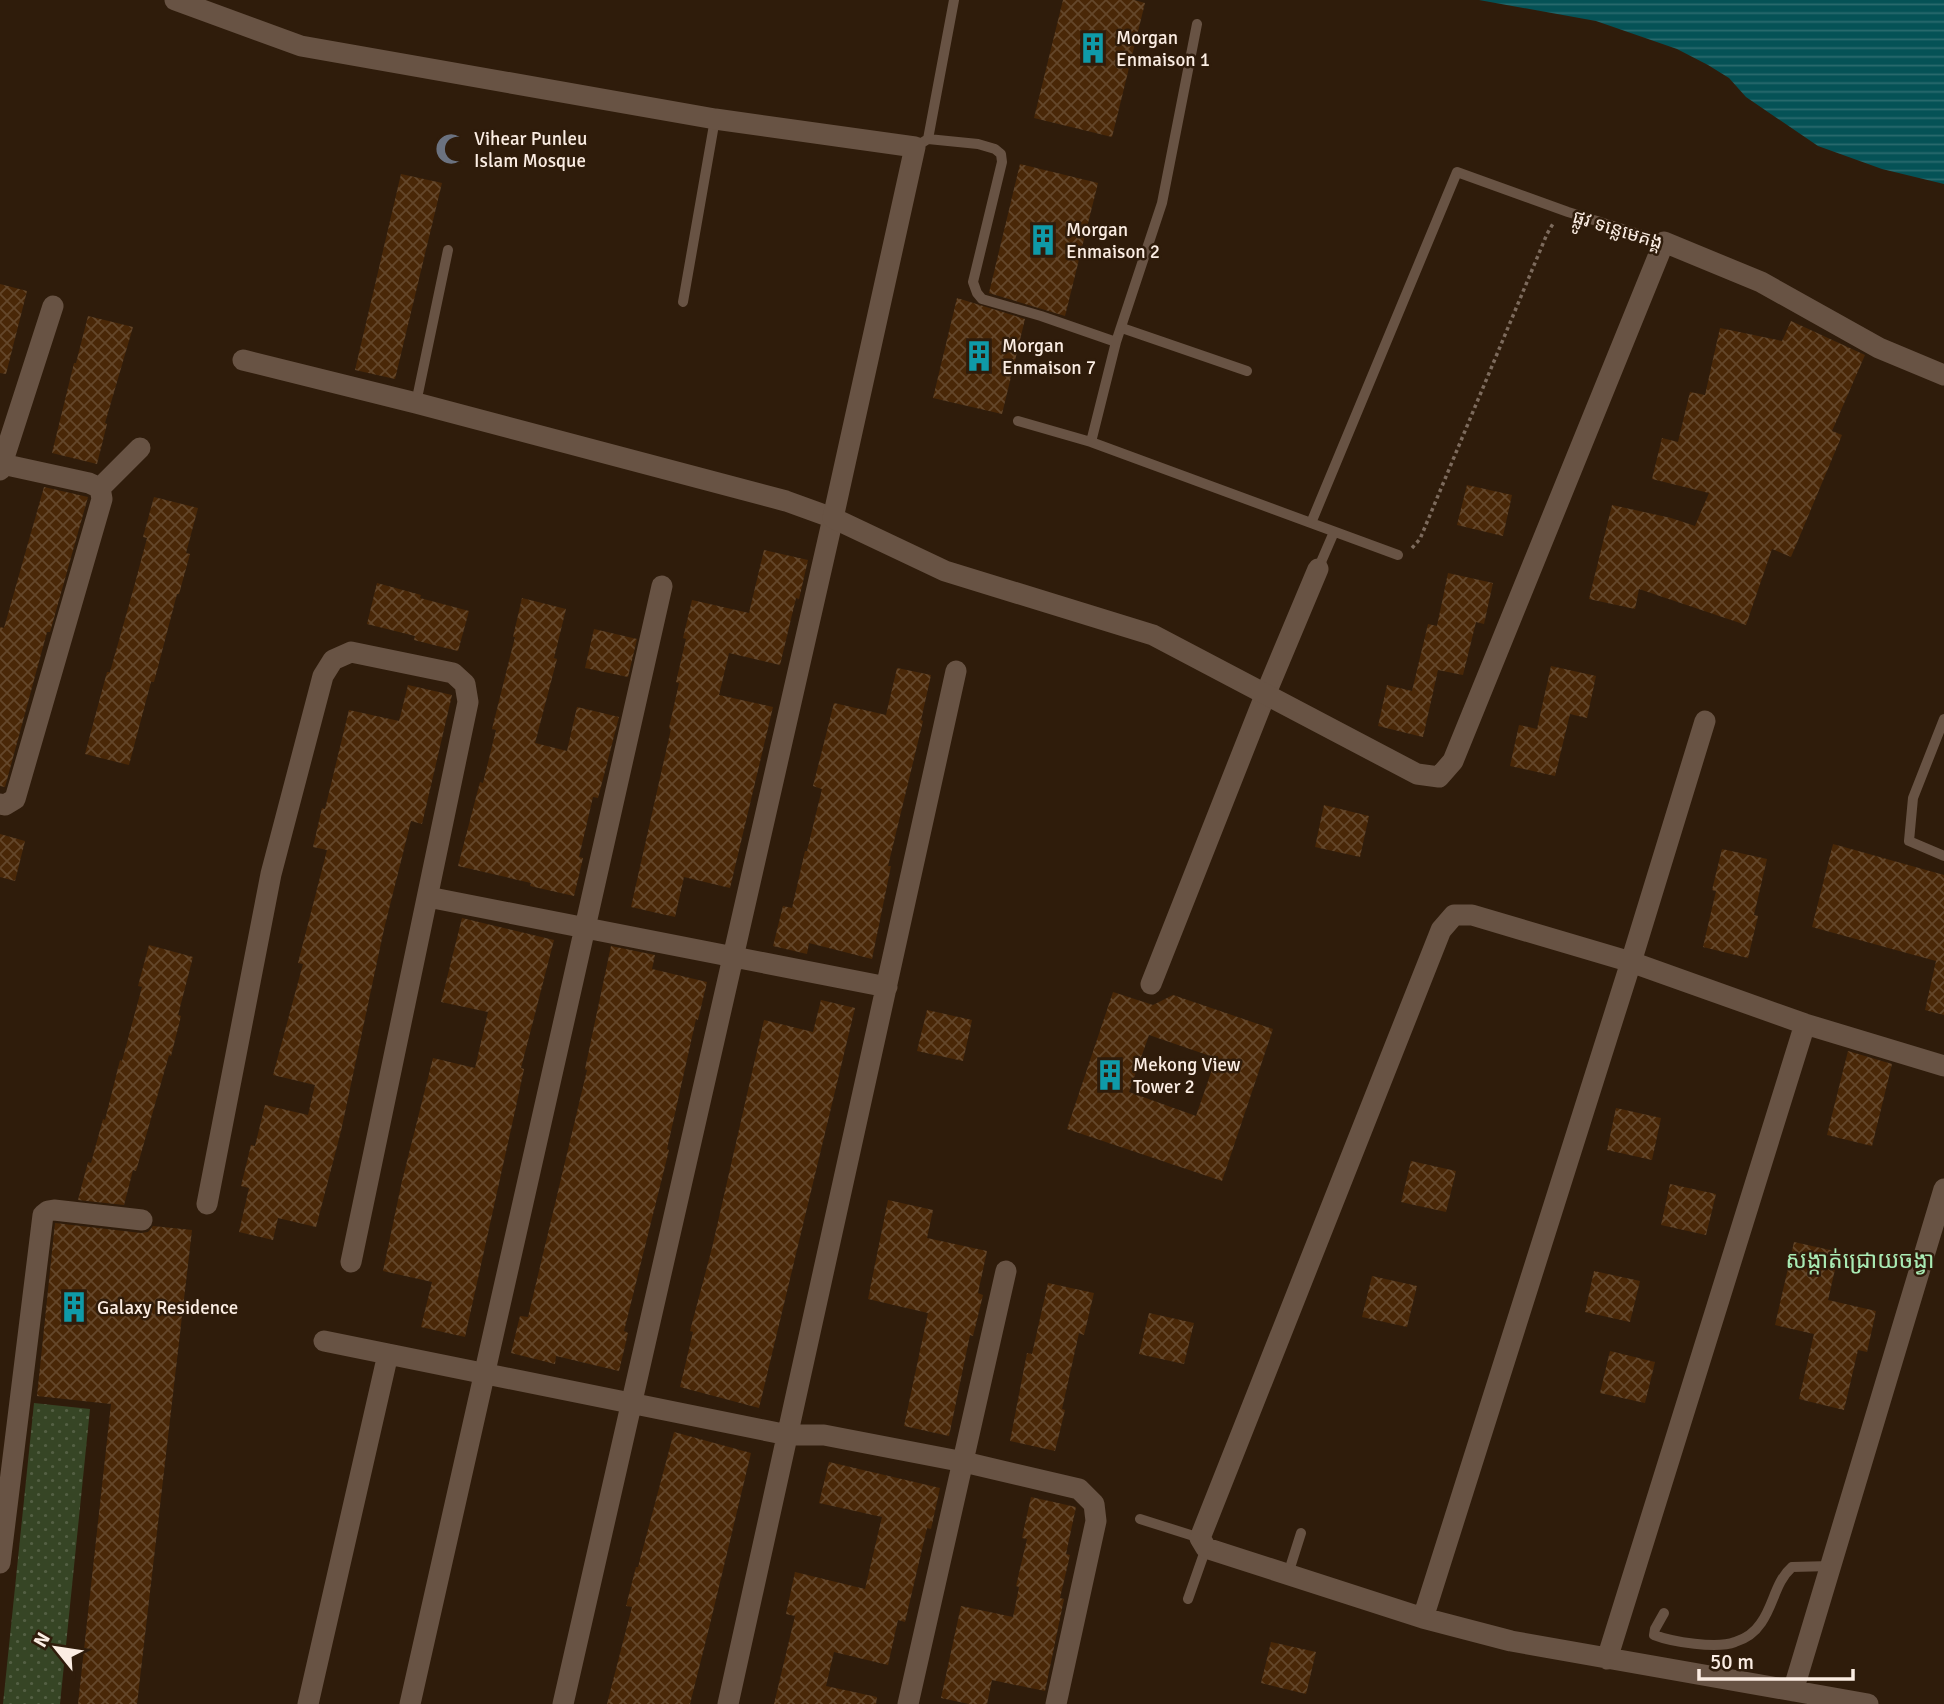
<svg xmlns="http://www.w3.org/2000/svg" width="1944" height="1704" font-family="Signika,'Noto Sans Khmer',sans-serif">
<defs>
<pattern id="garden-dots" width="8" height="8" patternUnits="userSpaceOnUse" patternTransform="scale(1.75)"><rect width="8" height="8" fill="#364525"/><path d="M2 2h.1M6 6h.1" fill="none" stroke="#546044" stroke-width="1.8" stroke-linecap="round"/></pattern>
<pattern id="water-rules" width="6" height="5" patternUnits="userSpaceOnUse" patternTransform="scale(1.75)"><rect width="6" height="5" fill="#055256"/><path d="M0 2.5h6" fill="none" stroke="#2a6b6e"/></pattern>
<pattern id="building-cross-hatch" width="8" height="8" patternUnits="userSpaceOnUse" patternTransform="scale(1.75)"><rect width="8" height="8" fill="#492707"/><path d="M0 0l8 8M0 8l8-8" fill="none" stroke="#64472b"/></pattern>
</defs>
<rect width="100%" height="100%" fill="#2f1c0b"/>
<!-- garden -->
<path fill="url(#garden-dots)" d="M34,1403L90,1409L60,1704H3Z"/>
<!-- water -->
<path fill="url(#water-rules)" d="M1479,0H1944V184L1882,169L1818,146L1746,97L1729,78L1708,65L1677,49L1596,21Z"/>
<!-- building -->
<path fill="url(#building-cross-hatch)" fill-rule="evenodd" d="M1063,0H1134L1145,3L1112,137L1034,118Z
M1020,164L1098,183L1065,316L989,293Z
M401,174L442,183L395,379L355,370Z
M0,284L27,291L6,374L0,373Z
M957,298L1025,319L1002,414L933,398Z
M88,316L133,327L105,423L107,424L97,464L52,453L74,363H76Z
M1791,321L1865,355L1832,431L1842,435L1791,557L1772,549L1746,625L1639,589L1635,609L1589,599L1612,505L1671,518L1695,526L1709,493L1652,479L1662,438L1678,442L1690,392L1705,395L1720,328L1782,341Z
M1467,485L1512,495L1503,536L1457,525Z
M44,487L88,497L50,632H47L5,787L0,786V627L4,628Z
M154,497L198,508L186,553L190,554L179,594H177L154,682H151L129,765L85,754L107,672H110L134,587L147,538L143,537Z
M764,550L808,560L799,599L796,598L780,665L729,653L719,695L773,707L730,888L684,877L675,917L631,907L671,729L669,728L679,683L676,682L686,639L683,638L692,600L749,613Z
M1448,573L1493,583L1484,624L1476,622L1463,675L1438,670L1423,737L1378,726L1387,685L1412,691L1428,624L1437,626Z
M377,583L421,595L420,598L469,611L458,651L414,640L415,636L367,624Z
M522,598L566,609L554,658L557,659L535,743L567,751L577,707L619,717L598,798L593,797L579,857L583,858L574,896L530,886L531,883L458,866L480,782L483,783L496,730L492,729L515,637H513Z
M594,629L637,639L628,677L585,668Z
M1551,666L1596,676L1587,718L1570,714L1555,776L1510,766L1519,725L1537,729Z
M897,668L931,675L921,720L923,721L888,866H891L872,959L809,943L807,954L773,946L783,906L792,908L805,851H807L822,789L813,786L834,703L886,715Z
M408,685L452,695L422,824L411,821L384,929L341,1131L316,1227L278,1218L273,1240L239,1232L249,1188L241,1186L251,1145L255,1146L265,1105L308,1115L315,1085L273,1075L303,964L298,963L327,850L313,847L322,808L325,809L349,710L399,721Z
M1324,805L1369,816L1360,857L1315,847Z
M0,834L25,841L15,881L0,877Z
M1833,844L1944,875V1015L1925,1010L1936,961L1812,927Z
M1722,849L1767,859L1754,915L1758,916L1748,958L1703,947L1716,891L1712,890Z
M462,918L554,940L521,1068L524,1069L515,1111L465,1337L421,1327L432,1282L383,1271L402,1181L433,1058L475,1068L488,1012L441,1002Z
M149,945L193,957L178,1015L181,1016L171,1056L169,1055L136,1171L133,1170L124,1205L78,1200L88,1162L91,1163L103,1119L105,1120L120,1060L122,1061L142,987L138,986Z
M611,946L655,955L652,969L707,982L698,1020L696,1019L667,1149L669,1150L624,1331L628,1333L619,1371L556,1356L555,1364L511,1353L520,1316L528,1317L587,1070L585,1069Z
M1113,992L1153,1005L1173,995L1273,1029L1222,1181L1067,1129ZM1149,1035L1216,1058L1196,1116L1129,1092Z
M821,1000L855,1008L759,1408L680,1387L693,1332L690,1331L712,1248L764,1020L813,1032Z
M927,1010L972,1020L963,1061L917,1051Z
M1848,1051L1892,1064L1872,1146L1827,1135Z
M1616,1108L1661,1118L1652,1160L1607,1150Z
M1411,1161L1456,1171L1446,1212L1401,1202Z
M1670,1184L1716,1194L1706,1235L1661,1225Z
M888,1200L933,1210L927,1238L987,1251L978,1293L983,1295L973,1336L970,1335L949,1436L904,1426L928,1313L868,1299Z
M55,1223L141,1233L148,1232L153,1226L192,1230L137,1704H78L111,1404L37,1396Z
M1794,1242L1839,1252L1828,1300L1876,1311L1867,1352L1858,1350L1844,1410L1799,1399L1814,1334L1775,1325Z
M1594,1271L1640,1281L1630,1322L1585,1312Z
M1372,1276L1417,1286L1407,1327L1362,1317Z
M1048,1283L1094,1293L1084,1335L1079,1333L1062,1409L1065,1410L1055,1451L1010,1441L1027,1353L1032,1354Z
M1149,1313L1194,1323L1184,1364L1139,1354Z
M1610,1351L1655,1362L1645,1403L1600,1393Z
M674,1432L751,1453L710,1624L690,1704H607L632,1607L626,1606L636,1567H638Z
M829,1462L940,1488L931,1529L927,1528L905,1622L898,1620L888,1665L834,1652L826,1686L877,1697L876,1704H774L795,1616L786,1614L795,1572L865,1589L882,1517L819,1503Z
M1031,1497L1076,1507L1066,1554L1070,1555L1060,1598L1064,1599L1045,1691L992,1680L987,1704H969L941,1698L961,1606L1013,1617L1019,1587L1016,1586L1027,1539L1022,1538Z
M1271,1642L1316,1652L1306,1694L1261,1683Z"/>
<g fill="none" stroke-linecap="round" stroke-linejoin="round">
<!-- path -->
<path stroke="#7d6b5d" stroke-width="3.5" stroke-dasharray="3.5 3.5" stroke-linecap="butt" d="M1412,548L1420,539L1547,234L1554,222"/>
<!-- service -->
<path stroke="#685344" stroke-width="10" d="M928,139L954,0
M915,147L928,139L978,144L995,149L1001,154L1002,162L973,282L977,293L982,299L1041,316L1116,342
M683,302L715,119
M1122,328L1247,371
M416,403L448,250
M1018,421L1091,442L1398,555
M1091,442L1116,342L1162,203L1197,24
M1311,523L1457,172L1568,212L1664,242
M1318,569L1334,532
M1944,719L1913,798L1909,841L1944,856
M1140,1519L1200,1538
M1288,1574L1301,1533
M1188,1599L1206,1548
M1664,1613L1655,1629L1654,1635C1672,1642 1717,1649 1735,1642C1745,1639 1755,1632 1761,1623C1774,1605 1775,1582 1792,1567L1831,1566"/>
<!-- minor -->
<path stroke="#685344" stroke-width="21" d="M243,360L416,403L786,501L833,518L563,1704
M0,470L53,306
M100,488L140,448
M0,804L5,805L15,799L102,499L100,488L89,483L2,464
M428,897L887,987
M1151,984L1266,693L1318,569
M207,1204L271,874L323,676L333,660L351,652L453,673L465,684L468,702L351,1262
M324,1341L788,1435H824L964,1462L1079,1489L1094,1504L1096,1521L1056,1704
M0,1563L43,1215L48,1211L54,1210L142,1220
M1423,1618L1631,962L1705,721
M1607,1659L1805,1024
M1793,1691L1944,1189
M308,1704L388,1354
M410,1704L662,586
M728,1704L956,671
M908,1704L1006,1271
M1868,1704L1511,1641L1423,1618L1206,1548L1200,1538L1441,930L1454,915H1472L1631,962L1805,1024L1944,1066"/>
<!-- tertiary -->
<path stroke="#685344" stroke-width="21" d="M175,0L301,46L715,119L915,147L833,518L945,571L1153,635L1417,774L1439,777L1453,761L1664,242L1761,282L1879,348L1944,375"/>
</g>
<!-- icons -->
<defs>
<symbol id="building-bare" viewBox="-9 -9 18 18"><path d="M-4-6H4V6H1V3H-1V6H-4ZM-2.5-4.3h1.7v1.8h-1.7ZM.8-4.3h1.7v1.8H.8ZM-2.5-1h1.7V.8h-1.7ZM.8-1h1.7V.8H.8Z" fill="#0f9aa8" stroke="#2f1c0b" stroke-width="2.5" paint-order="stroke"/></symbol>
<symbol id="mosque-bare" viewBox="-9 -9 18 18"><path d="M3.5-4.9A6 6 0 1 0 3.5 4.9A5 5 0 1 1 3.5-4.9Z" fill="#6b7280" stroke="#2f1c0b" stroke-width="2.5" paint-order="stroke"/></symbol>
</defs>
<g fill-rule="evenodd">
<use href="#building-bare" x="1071" y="26" width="44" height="44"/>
<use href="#mosque-bare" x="429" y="127" width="44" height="44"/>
<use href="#building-bare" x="1021" y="218" width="44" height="44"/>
<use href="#building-bare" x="957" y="334" width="44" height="44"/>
<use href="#building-bare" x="1088" y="1053" width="44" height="44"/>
<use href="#building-bare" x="52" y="1285" width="44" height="44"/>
</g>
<g text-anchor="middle" stroke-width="5" stroke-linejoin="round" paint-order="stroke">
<!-- poi labels -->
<g font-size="19" fill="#fbede3" stroke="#2f1c0b" text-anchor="start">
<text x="1116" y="44">Morgan<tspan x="1116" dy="22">Enmaison 1</tspan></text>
<text x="474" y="145">Vihear Punleu<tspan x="474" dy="22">Islam Mosque</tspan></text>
<text x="1066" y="236">Morgan<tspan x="1066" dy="22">Enmaison 2</tspan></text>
<text x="1002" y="352">Morgan<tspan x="1002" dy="22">Enmaison 7</tspan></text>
<text x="1133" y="1071">Mekong View<tspan x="1133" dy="22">Tower 2</tspan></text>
<text x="97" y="1314">Galaxy Residence</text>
</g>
<!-- street labels -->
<g font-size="19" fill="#fbede3" stroke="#2f1c0b">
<text transform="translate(1618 229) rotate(17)" y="7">ផ្លូវ ទន្លេមេគង្គ</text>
</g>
<!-- quarter labels -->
<g font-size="23" fill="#a9ebb4" stroke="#2f1c0b">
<text x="1860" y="1268">សង្កាត់ជ្រោយចង្វា</text>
</g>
</g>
<!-- north arrow -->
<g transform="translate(56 1648) rotate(300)" stroke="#2f1c0b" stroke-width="5" paint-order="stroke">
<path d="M0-5L12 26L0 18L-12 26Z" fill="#fbede3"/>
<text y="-10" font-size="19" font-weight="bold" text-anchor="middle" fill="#fbede3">N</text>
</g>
<!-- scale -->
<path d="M1699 1669v10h154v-10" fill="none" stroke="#fbede3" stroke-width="3.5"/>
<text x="1710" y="1669" font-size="21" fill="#fbede3" stroke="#2f1c0b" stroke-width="5" paint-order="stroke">50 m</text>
</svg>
